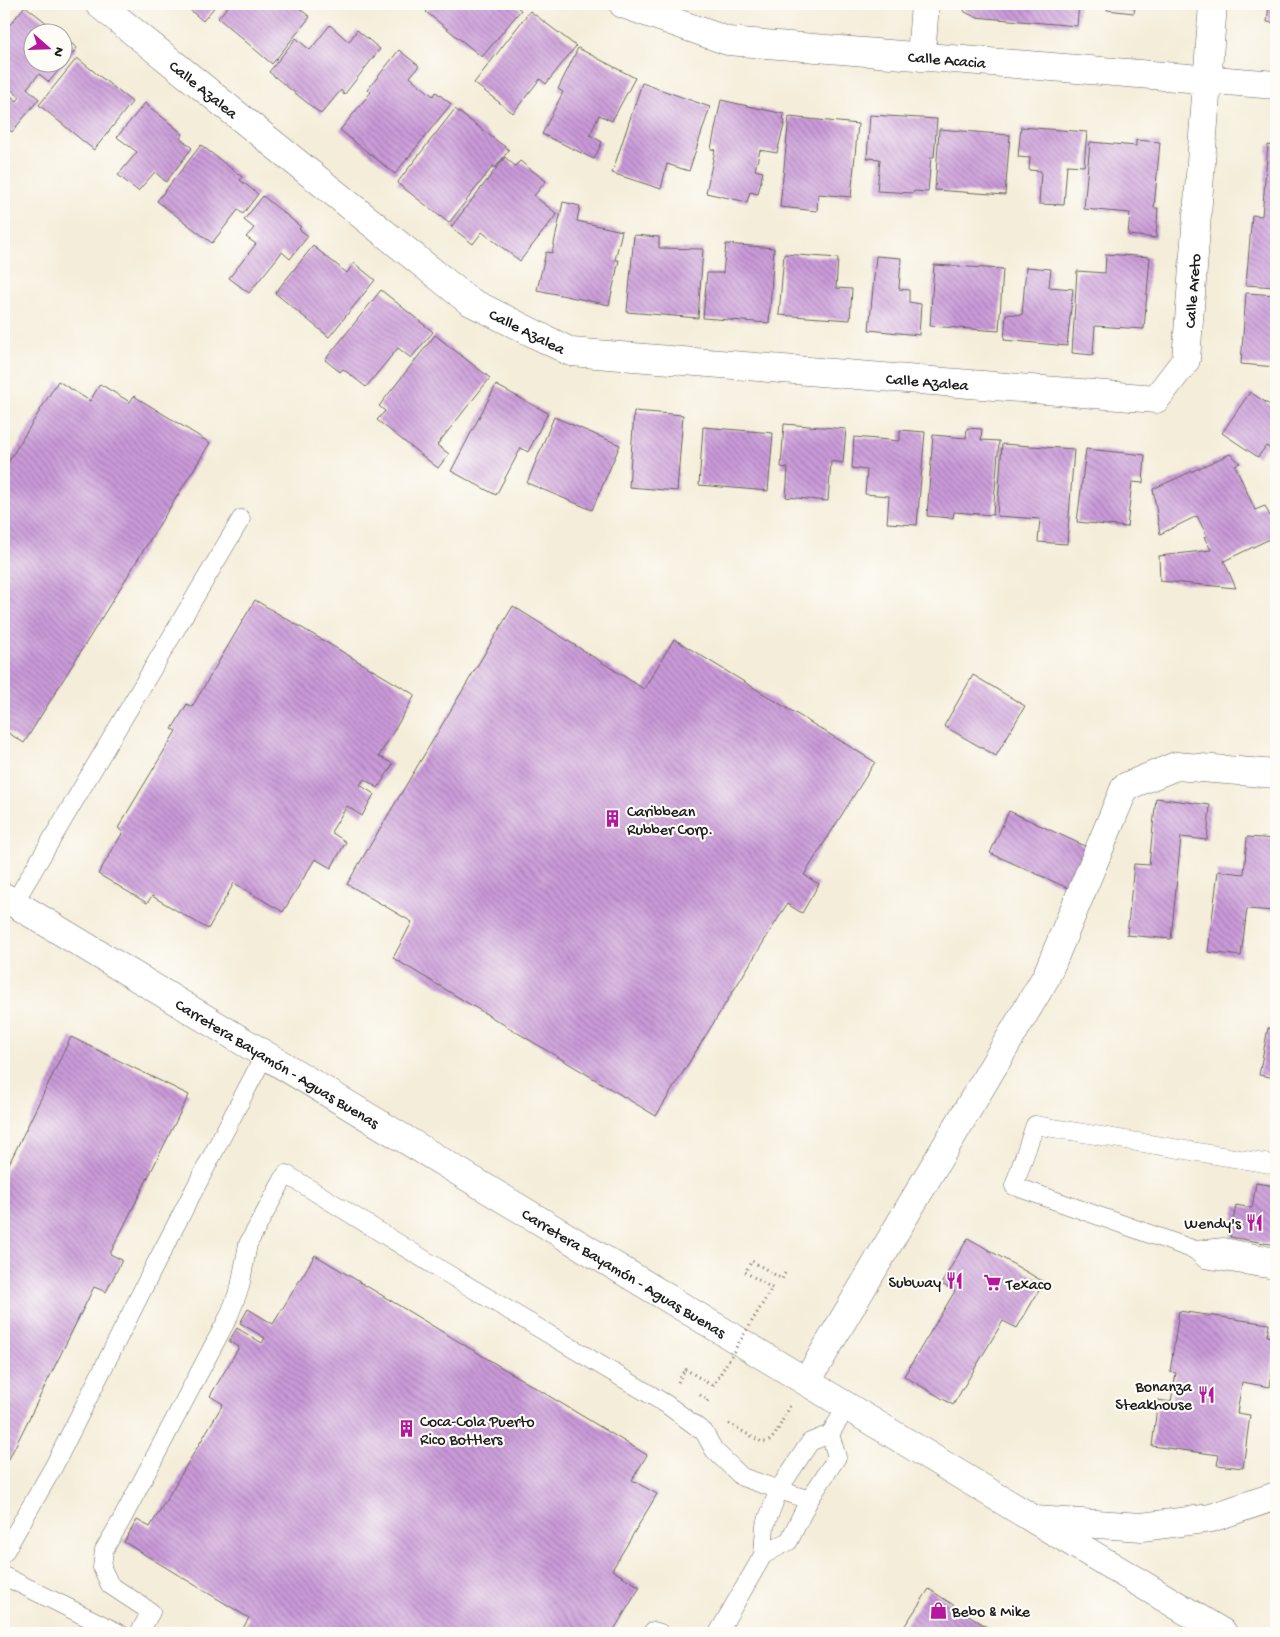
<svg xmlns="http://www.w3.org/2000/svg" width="1280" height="1637" font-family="'Gochi Hand',sans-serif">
<defs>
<pattern id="building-back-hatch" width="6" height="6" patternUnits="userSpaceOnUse" patternTransform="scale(1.25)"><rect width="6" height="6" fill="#ca9ad9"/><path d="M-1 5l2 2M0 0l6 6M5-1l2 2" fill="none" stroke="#a37daf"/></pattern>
</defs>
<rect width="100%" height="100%" fill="#fdfcf7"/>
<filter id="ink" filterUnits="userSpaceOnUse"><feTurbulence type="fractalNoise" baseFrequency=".02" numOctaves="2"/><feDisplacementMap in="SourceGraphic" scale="10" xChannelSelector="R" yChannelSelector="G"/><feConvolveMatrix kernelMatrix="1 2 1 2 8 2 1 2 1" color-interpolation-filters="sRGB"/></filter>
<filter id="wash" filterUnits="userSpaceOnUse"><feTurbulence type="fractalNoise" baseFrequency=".0096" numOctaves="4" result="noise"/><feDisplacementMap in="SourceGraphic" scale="20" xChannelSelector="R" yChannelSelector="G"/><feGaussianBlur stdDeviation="1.12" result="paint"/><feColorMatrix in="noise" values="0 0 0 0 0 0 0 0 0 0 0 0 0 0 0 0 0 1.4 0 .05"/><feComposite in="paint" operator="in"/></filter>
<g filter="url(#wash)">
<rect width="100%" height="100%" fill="#f4edd9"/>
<g id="blocks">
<!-- building -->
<path fill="url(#building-back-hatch)" d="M183,4H217L203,21Z
M230,4H294L310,17L272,64L218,18Z
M432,4H513L521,10L482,57L426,12Z
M962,4H1079L1077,26L975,17L965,12Z
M1108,4H1135L1134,13L1107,10Z
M1269,4H1276V23L1267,22Z
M25,6L58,32H32V62H62V36L77,48L49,82L39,74L27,88L39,99L12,132L4,126V92L5,91L17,101L20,97L4,84V32Z
M530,11L576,46L546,84L540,79L513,113L474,83Z
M330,25L349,42L357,30L380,49L344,95L341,90L321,114L269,72L296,38L310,50Z
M578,48L635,78L612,121L599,115L590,135L602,142L594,159L542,134L563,92L558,89Z
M399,50L419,66L410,77L433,96L436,92L451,104L395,174L340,130L371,92L368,89Z
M77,58L132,102L94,150L39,105Z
M642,83L710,107L689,171L667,164L661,189L612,173Z
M721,100L784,114L783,120L785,121L777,153L760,150L755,170L763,172L758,194L750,192L747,202L706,193L715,150L711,149Z
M145,103L183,134L180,138L192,148L166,182L155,172L138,191L118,175L137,152L117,137Z
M455,109L509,150L495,168L493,166L449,223L397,183Z
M870,115L937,119L934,157H931L928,192L914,191L913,193L877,191L880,159L867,158Z
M789,117L858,124L851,197L818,194L817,211L780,207Z
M1021,127L1087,132L1084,166L1067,165L1064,205L1039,204L1041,171L1029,170L1030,158L1018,157Z
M939,129L1010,135L1005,195L935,190Z
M1136,140L1160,142L1154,208H1158L1156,238L1128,235L1130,213L1084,209L1090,142L1136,146Z
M201,145L242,177L240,180L258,194L243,214L238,210L212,243L157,201Z
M1268,145L1276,146V287L1246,285L1252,215L1262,216Z
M505,157L515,166L520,161L546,181L534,196L557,214L520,261L482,232L473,244L451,227Z
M263,196L301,227L299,229L308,236L290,259L282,252L249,293L229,278L256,244L246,237L254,228L244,220Z
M563,202L580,206L577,221L622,231L615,260H619L609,305L537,290L546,252L552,253Z
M634,235L659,237V248L703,249L698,318L627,312Z
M726,244L774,248L769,323L703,318L707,273H723Z
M313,246L347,273L354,263L375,280L329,337L275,293Z
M784,254L838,258L836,288L852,289L850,320L779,315Z
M1106,254L1150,257L1144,329L1095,326L1093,355L1072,353L1077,271L1105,273Z
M876,256L901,258L899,289L909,290V302L921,304L919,335L869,330Z
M934,265L1003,269L999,331L930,326Z
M1026,267L1051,269L1049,287L1073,289L1067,346L1004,340L1006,314L1022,315Z
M381,290L433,332L411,358L398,348L366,387L343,369L340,372L325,360Z
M1246,293L1276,295V367L1241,364Z
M435,335L490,378L437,445L449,454L438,468L377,420L385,411L379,406Z
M58,381L90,401L100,384L130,402L134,396L210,443L24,743L4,730V469Z
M496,385L548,413L528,452L521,448L496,495L451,471Z
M1250,392L1276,409V459L1272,456L1275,452L1266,446L1258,457L1222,433Z
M634,411L683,415L677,491L629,487Z
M554,417L620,445L592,510L527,483Z
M784,424L846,429L843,463L831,461L828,501L786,497L788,468L781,467Z
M703,427L773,433L768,491L699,485Z
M967,428L982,429L981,440L999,441L993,515L954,512L953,518L927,516L933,435L966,438Z
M900,430L925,432L917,525L887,523L889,496L865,494L867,470L852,468L854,437L900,441Z
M1002,444L1074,449L1067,544L1038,542L1040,519L997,516Z
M1086,449L1145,455L1143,483L1132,482L1127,527L1077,522Z
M1230,454L1240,463L1235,465L1255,510L1265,506L1276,528V536L1224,561L1236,588L1160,581L1159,556L1211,550L1204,537L1207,536L1197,516L1160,534L1153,489Z
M255,600L415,695L379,756L393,764L378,788L364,779L360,785L374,794L362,816L347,806L331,832L346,842L331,868L315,859L283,912L234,883L208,929L152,896L147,903L98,874L123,832L118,828L176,731L172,729L187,704L192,707Z
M513,606L644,689L674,639L875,762L804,875L819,884L802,913L787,904L656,1116L393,958L412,922L347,884Z
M973,675L1025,706L996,756L944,726Z
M1156,798L1210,805L1207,840L1181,837L1171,939L1127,935L1134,864L1149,865Z
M1009,811L1087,847L1068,888L990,853Z
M1247,837L1276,839V911L1247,909L1241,956L1208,952L1218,871L1244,874Z
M1268,1028L1276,1030V1078L1259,1075Z
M71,1037L189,1095L110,1254L122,1260L106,1292L94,1287L4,1469V1174Z
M1256,1183L1276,1186V1245L1230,1237L1236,1205L1252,1208Z
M968,1238L1044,1282L1017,1328L1003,1321L953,1405L904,1376L955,1291L941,1284Z
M315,1255L647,1455L632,1480L657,1494L612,1570L640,1587L612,1633H240L249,1618L124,1542L137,1520L150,1527L223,1404L210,1396L239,1347L229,1341L237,1328L262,1343L265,1338L240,1323L248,1309L273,1324Z
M1179,1311L1269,1324L1267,1336L1276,1337L1270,1387L1242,1382L1237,1413L1250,1415L1243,1468L1217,1465L1219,1455L1152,1446L1158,1400L1171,1402L1176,1373L1170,1372Z
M929,1589L993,1631L992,1633H900Z"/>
</g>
</g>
<g filter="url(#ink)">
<use href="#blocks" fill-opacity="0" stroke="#68655e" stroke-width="1"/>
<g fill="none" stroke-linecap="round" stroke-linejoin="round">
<defs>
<path id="lane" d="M14,903L241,519
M1276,1165L1035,1125L1014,1186L1195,1250L1205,1259L1276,1270
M1195,1250L1224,1247L1239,1250
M1245,1251L1276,1257
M4,1553L54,1466L155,1265L265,1054
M763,1555L789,1541L809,1500L837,1457L830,1434
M4,1576L119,1633
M139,1633L151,1612L110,1585L102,1568L104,1550L121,1521L229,1316L240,1287L248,1244L286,1174L443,1271L666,1404L704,1432L714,1450L742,1477L809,1500
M652,1633L653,1631L660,1633
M718,1633L763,1555L765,1526L779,1489L810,1442L830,1434L848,1405"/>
<g id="street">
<path id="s1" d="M99,4L469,301L571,352L1156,399L1186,360L1213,4"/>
<path id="s2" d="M623,4L728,41L1276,85"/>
<path d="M921,57L925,4"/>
<path d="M807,1381L1046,977L1125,787L1176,766L1276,774"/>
</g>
<g id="secondary">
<path id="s3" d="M4,897L1035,1520L1142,1527L1211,1518L1276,1496"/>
</g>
<path id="highway" d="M1035,1520L1223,1633"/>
</defs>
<!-- lane casing -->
<use href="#lane" stroke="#68655e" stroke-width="19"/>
<!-- street casing -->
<use href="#street" stroke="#68655e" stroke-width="29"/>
<!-- secondary casing -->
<use href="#secondary" stroke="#68655e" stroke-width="29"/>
<!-- highway casing -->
<use href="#highway" stroke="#68655e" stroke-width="29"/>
<!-- path -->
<path stroke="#68655e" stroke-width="3" stroke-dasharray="1 4" stroke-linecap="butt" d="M772,1288L745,1272L752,1261L782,1279L785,1273
M678,1382L685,1369L713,1386
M700,1395L708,1400L706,1404
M729,1424L762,1442H768L775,1435L790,1406"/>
<!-- lane -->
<use href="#lane" stroke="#fff" stroke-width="18"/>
<!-- street -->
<use href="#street" stroke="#fff" stroke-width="28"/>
<!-- secondary -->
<use href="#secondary" stroke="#fff" stroke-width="28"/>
<!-- highway -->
<use href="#highway" stroke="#fff" stroke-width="28"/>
<!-- path-bridge -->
<path stroke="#68655e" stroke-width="3" stroke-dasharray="1 4" stroke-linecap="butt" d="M713,1386L772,1288"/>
</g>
</g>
<!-- icons -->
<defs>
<symbol id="building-bare" viewBox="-9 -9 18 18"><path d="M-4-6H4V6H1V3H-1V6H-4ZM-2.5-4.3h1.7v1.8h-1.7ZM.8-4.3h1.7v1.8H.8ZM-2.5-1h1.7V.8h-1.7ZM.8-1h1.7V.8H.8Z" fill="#b5179e" stroke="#fdfcf7" stroke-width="2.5" paint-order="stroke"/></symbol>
<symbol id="restaurant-bare" viewBox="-9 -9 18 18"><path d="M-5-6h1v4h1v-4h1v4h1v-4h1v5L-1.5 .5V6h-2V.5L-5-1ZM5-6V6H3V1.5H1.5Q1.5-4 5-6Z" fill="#b5179e" stroke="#fdfcf7" stroke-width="2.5" paint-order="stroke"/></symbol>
<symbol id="supermarket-bare" viewBox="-9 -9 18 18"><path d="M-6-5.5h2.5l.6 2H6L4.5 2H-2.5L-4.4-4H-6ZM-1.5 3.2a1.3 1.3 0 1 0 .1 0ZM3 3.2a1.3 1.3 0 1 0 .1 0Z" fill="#b5179e" stroke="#fdfcf7" stroke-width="2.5" paint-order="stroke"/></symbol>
<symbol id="shop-bare" viewBox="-9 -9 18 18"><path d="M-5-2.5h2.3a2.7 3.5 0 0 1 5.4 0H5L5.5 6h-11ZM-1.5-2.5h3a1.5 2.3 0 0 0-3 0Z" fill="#b5179e" stroke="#fdfcf7" stroke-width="2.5" paint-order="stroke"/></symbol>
</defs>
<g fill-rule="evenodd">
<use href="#building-bare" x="600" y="806" width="25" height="25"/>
<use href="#restaurant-bare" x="1242" y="1210" width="25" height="25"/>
<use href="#restaurant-bare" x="942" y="1268" width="25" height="25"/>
<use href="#supermarket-bare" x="980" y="1270" width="25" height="25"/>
<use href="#restaurant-bare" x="1194" y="1382" width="25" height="25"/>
<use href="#building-bare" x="394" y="1416" width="25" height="25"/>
<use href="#shop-bare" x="926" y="1598" width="25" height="25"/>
</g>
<g text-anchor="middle" stroke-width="4.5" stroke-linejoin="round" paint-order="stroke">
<!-- street labels -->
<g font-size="16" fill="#1c1c1c" stroke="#fdfcf7">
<text dy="6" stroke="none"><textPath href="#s2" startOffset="331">Calle Acacia</textPath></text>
<text dy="6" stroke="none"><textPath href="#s1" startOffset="135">Calle Azalea</textPath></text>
<text dy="6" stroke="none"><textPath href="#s1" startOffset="1294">Calle Areto</textPath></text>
<text dy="6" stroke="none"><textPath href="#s1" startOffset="540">Calle Azalea</textPath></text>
<text dy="6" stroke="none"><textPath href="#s1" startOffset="946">Calle Azalea</textPath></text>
<text dy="6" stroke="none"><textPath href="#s3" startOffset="320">Carretera Bayamón - Aguas Buenas</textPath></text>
<text dy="6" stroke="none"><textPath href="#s3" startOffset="725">Carretera Bayamón - Aguas Buenas</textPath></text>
</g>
<!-- poi labels -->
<g font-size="16" fill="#1c1c1c" stroke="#fdfcf7" text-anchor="start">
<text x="627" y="816">Caribbean<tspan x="627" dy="18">Rubber Corp.</tspan></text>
<text x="1241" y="1228" text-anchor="end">Wendy's</text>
<text x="941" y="1287" text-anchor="end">Subway</text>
<text x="1006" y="1289">Texaco</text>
<text x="1192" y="1391" text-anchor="end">Bonanza<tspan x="1192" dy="18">Steakhouse</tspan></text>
<text x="420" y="1426">Coca-Cola Puerto<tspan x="420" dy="18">Rico Bottlers</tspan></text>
<text x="952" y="1616">Bebo &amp; Mike</text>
</g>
</g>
<!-- margin -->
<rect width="1280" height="1637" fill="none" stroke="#fdfcf7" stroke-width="20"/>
<!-- north arrow -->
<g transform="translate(48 48) rotate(110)"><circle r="24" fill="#fdfcf7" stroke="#a3a29f"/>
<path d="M0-4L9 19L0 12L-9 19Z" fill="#b5179e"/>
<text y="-8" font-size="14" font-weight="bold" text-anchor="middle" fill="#1c1c1c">N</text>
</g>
</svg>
